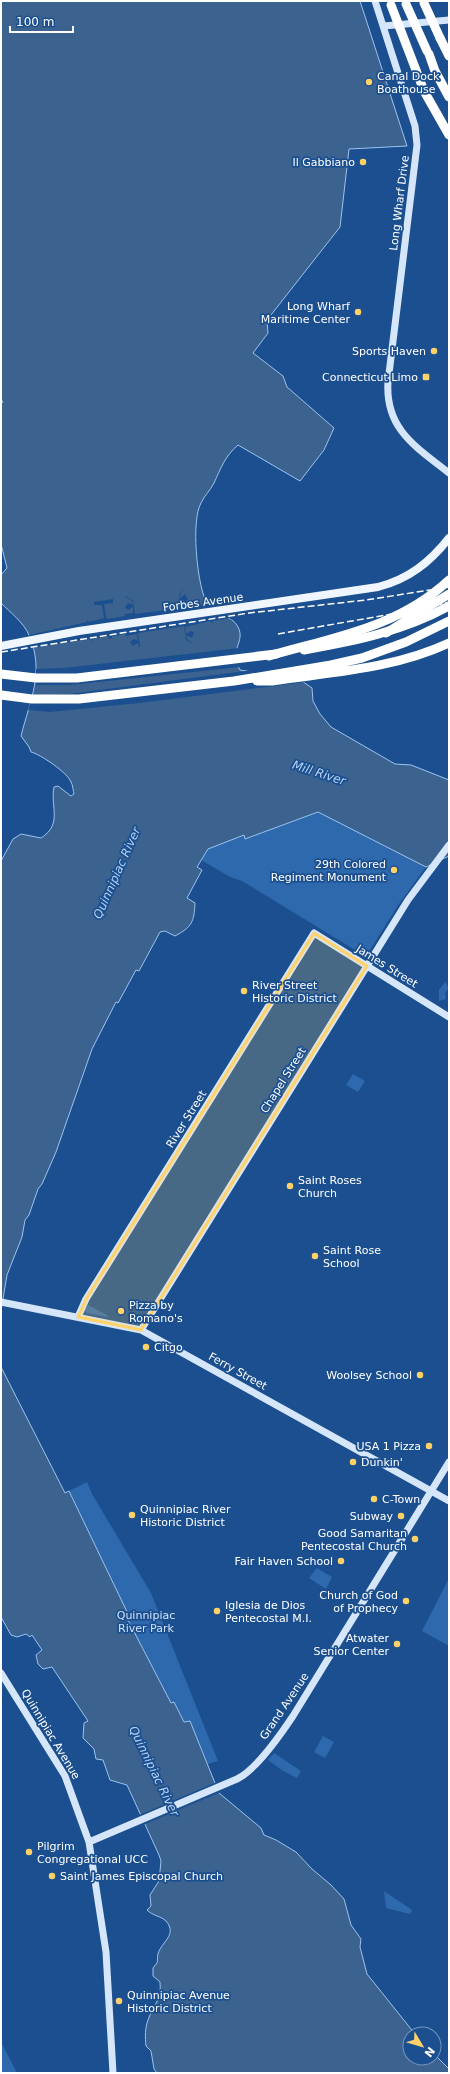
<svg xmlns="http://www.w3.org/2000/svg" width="450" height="2074" font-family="'DejaVu Sans',sans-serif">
<rect width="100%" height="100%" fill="#1b4f8f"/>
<!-- green -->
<path fill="#2e69ad" d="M318,812L426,867L399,904L370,950L360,953L242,881L230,877L201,860L208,849L244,835L246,839Z
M445,982L449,988L445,993L446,999L439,1001V990Z
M353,1074L365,1081L358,1092L346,1085Z
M88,1305L107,1315L108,1317L86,1313L85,1310Z
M87,1482L92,1494L151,1593L218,1761L208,1764L190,1721L184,1722L174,1702L171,1703L128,1620L130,1618L69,1491Z
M317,1568L332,1577L326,1589L309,1578Z
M449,1578V1646L422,1631Z
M323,1736L334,1742L325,1758L314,1752Z
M274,1753L301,1771L297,1778L283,1771L268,1760Z
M384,1891L412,1910L410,1914L386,1908Z
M1,2042L17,2073H1Z"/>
<!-- water -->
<path fill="#3c6290" stroke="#9cc4f0" d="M1,1H360L407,146L349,149L340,227L267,320L268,333L253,353L283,376L287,387L334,428L324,450L300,481L238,445C225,456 221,468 214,483C210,491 204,496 201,503C191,521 197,580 205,599C212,616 232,614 238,627C246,642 228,650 240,670L299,679L312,688L313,701L320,714L331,727L395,764L411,765L449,780V856L426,867L318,812L245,839L244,835L208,849L197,867L202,870L187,898L195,903C194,922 192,927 175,936L165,931L160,932L139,971L136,970L118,1003L116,1002L92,1049L56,1152L42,1184L38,1189L29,1215L25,1220L22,1237L7,1275L1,1311V861L13,839L21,834L41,838C63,824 50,807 54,787L58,786L71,796L74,794C73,791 73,785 71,782C68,773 40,754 31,752L29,747L21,736C30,700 45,672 29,635C24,623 10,612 1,603V575L7,568L1,544V404L3,402L1,399Z
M1,1367L65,1493L69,1491L130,1618L128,1620L171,1703L174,1702L184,1722L190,1721L219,1793L261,1828L264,1835L276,1840L296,1852L312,1869L331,1885L344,1899L351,1925L361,1939L360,1947L367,1974L415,2034H410V2058H434V2054L449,2069V2073H157L154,2069L151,2051L146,2046C145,2037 145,2028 148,2020C153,2005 162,2000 160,1982L153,1976V1968L157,1963C158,1960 157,1957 158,1954C161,1942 178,1935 166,1921C161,1916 153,1916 147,1910L151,1906L150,1895L159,1881L161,1861L159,1855L127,1785L110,1780L103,1760L96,1759L94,1749L83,1738L84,1723L88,1721L52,1667L43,1669L38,1664L36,1655L42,1650L32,1635L30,1637L26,1634L17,1637L11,1635L1,1617Z"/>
<!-- pier -->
<path fill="#1b4f8f" d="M185,587L180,594V598L185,594L188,599L185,601L181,599L182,606L208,605L207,602H209L215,611L230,617L232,620L229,618L213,621V623L210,621L185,627L186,634L191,631L194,633L192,638L186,635L187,639L193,644L186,640L184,626L138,633L140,646L134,653L139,647L138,643L133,646L130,642L134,639L138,641L137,634L126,636L125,634L112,636V638L109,639L108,636L93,639V641L89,639L32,648L30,645L29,635L87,622V620L89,622L104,618L102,605H94V602L113,599V603L104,604L106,617L108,619L125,616V614L133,613V606L129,610L125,608L128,603L133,605L132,601L126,597V596L133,601L135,614L181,608L179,594Z
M239,648L237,652V662L240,667L69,685H36V669L64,668Z
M253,670L300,677L306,682L139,703L50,712L28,710L32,696L69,694Z
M217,1782L221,1792L143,1825L139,1815Z"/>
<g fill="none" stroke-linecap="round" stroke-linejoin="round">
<!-- secondary -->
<path stroke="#d6e6fa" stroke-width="7" d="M375,1L415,126L417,145L388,382C385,429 416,447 449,473
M384,26L449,20
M1,1302L141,1330L449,1501
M78,1317L86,1299L314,933L449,1017
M141,1330L408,900L449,845
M1,1673L65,1776L89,1842L106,1952L113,2073
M89,1842L237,1779C256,1770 281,1734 293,1716L449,1462"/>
<!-- primary -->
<path stroke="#f0f6ff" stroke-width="8" d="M1,646L79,631L378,587C409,579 430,562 449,538"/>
<!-- highway -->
<path stroke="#fff" stroke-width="9" d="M440,38L449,56
M429,54L435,71L449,97
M304,650C355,641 404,631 449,606
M1,674L36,678H77L276,654
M257,681H272C332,672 393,669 449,643
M1,695L32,699H79L234,681L331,665L362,658L406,642L449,621"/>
<!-- rail -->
<path stroke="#fff" stroke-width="1.5" stroke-dasharray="7 3" stroke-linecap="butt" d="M278,634L420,609L449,602
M1,652L249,613L366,600L449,587"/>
<!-- highway-bridge -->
<path stroke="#fff" stroke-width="9" d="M424,3L440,38
M406,4L427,51
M391,5L424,91L449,135
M386,633L449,594
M269,656C334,637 397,628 449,580"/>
</g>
<!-- marked area -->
<path fill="#ffd166" fill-opacity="0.2" stroke="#ffd166" stroke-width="3" stroke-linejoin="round" d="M314,933L367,966L141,1330L78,1317L86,1299Z"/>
<!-- markers -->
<g fill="#ffd166" stroke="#1b4f8f" stroke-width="1.5">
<circle cx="369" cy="82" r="4"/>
<circle cx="363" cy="162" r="4"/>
<circle cx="358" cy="312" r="4"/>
<circle cx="434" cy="351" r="4"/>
<rect x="422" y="373" width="8" height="8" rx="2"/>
<circle cx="394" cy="870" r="4"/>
<circle cx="244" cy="991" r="4"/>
<circle cx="290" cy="1186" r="4"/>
<circle cx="315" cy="1256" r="4"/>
<circle cx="121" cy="1311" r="4"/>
<circle cx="146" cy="1347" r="4"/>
<circle cx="420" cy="1375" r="4"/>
<circle cx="429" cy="1446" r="4"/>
<circle cx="353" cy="1462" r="4"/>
<circle cx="374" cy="1499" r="4"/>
<circle cx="132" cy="1515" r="4"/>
<circle cx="401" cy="1516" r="4"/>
<circle cx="415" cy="1539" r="4"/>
<circle cx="341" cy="1561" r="4"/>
<circle cx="406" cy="1601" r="4"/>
<circle cx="217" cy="1611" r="4"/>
<circle cx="397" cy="1644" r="4"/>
<circle cx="29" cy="1852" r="4"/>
<circle cx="52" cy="1876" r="4"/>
<circle cx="119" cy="2001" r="4"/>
</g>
<g text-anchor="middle" stroke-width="3.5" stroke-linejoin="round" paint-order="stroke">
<!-- poi labels -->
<g font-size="11" fill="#fff" stroke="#1b4f8f" text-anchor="start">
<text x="377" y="80">Canal Dock<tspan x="377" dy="13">Boathouse</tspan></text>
<text x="355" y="166" text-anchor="end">Il Gabbiano</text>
<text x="350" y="310" text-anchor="end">Long Wharf<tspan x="350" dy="13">Maritime Center</tspan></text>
<text x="426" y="355" text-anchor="end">Sports Haven</text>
<text x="418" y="381" text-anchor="end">Connecticut Limo</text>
<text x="386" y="868" text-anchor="end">29th Colored<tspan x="386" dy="13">Regiment Monument</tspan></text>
<text x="252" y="989">River Street<tspan x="252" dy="13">Historic District</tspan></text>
<text x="298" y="1184">Saint Roses<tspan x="298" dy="13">Church</tspan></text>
<text x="323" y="1254">Saint Rose<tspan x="323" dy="13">School</tspan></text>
<text x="129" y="1309">Pizza by<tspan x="129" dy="13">Romano's</tspan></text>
<text x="154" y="1351">Citgo</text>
<text x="412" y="1379" text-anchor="end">Woolsey School</text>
<text x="421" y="1450" text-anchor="end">USA 1 Pizza</text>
<text x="361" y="1466">Dunkin'</text>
<text x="382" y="1503">C-Town</text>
<text x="140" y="1513">Quinnipiac River<tspan x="140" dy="13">Historic District</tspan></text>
<text x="393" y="1520" text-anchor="end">Subway</text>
<text x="407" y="1537" text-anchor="end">Good Samaritan<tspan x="407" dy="13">Pentecostal Church</tspan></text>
<text x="333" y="1565" text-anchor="end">Fair Haven School</text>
<text x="398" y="1599" text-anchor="end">Church of God<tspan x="398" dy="13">of Prophecy</tspan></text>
<text x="225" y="1609">Iglesia de Dios<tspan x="225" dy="13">Pentecostal M.I.</tspan></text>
<text x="389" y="1642" text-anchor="end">Atwater<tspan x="389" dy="13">Senior Center</tspan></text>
<text x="37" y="1850">Pilgrim<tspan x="37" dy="13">Congregational UCC</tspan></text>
<text x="60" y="1880">Saint James Episcopal Church</text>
<text x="127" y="1999">Quinnipiac Avenue<tspan x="127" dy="13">Historic District</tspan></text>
</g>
<!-- street labels -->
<g font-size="11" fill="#fff" stroke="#1b4f8f">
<text transform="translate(399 203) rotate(-83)" y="4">Long Wharf Drive</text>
<text transform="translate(203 602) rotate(-8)" y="4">Forbes Avenue</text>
<text transform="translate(387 966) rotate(32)" y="4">James Street</text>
<text transform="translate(283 1080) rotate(-58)" y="4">Chapel Street</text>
<text transform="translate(186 1119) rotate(-58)" y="4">River Street</text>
<text transform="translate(238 1371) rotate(29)" y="4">Ferry Street</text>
<text transform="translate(284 1706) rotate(-56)" y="4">Grand Avenue</text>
<text transform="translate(51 1734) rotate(59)" y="4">Quinnipiac Avenue</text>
</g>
<!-- park labels -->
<g font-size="11" fill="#cfe3fa" stroke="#1b4f8f">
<text x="146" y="1619">Quinnipiac<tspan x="146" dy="13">River Park</tspan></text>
</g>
<!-- water labels -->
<g font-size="12" font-style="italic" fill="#b5d3f5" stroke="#1b4f8f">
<text transform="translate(319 773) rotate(18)" y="4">Mill River</text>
<text transform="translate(117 873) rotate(-66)" y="4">Quinnipiac River</text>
<text transform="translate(154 1771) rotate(64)" y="4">Quinnipiac River</text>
</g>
</g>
<!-- border -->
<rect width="450" height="2074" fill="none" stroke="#ffffff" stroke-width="4"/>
<!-- north arrow -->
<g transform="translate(422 2046) rotate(128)"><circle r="19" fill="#1b4f8f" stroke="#7695bc"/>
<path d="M0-3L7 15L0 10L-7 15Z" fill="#ffd166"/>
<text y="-6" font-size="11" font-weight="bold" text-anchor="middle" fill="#ffffff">N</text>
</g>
<!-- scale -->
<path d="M10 26v6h63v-6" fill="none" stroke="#ffffff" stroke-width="2"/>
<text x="16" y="26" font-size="12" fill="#ffffff" stroke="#1b4f8f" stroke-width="3" paint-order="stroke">100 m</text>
</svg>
